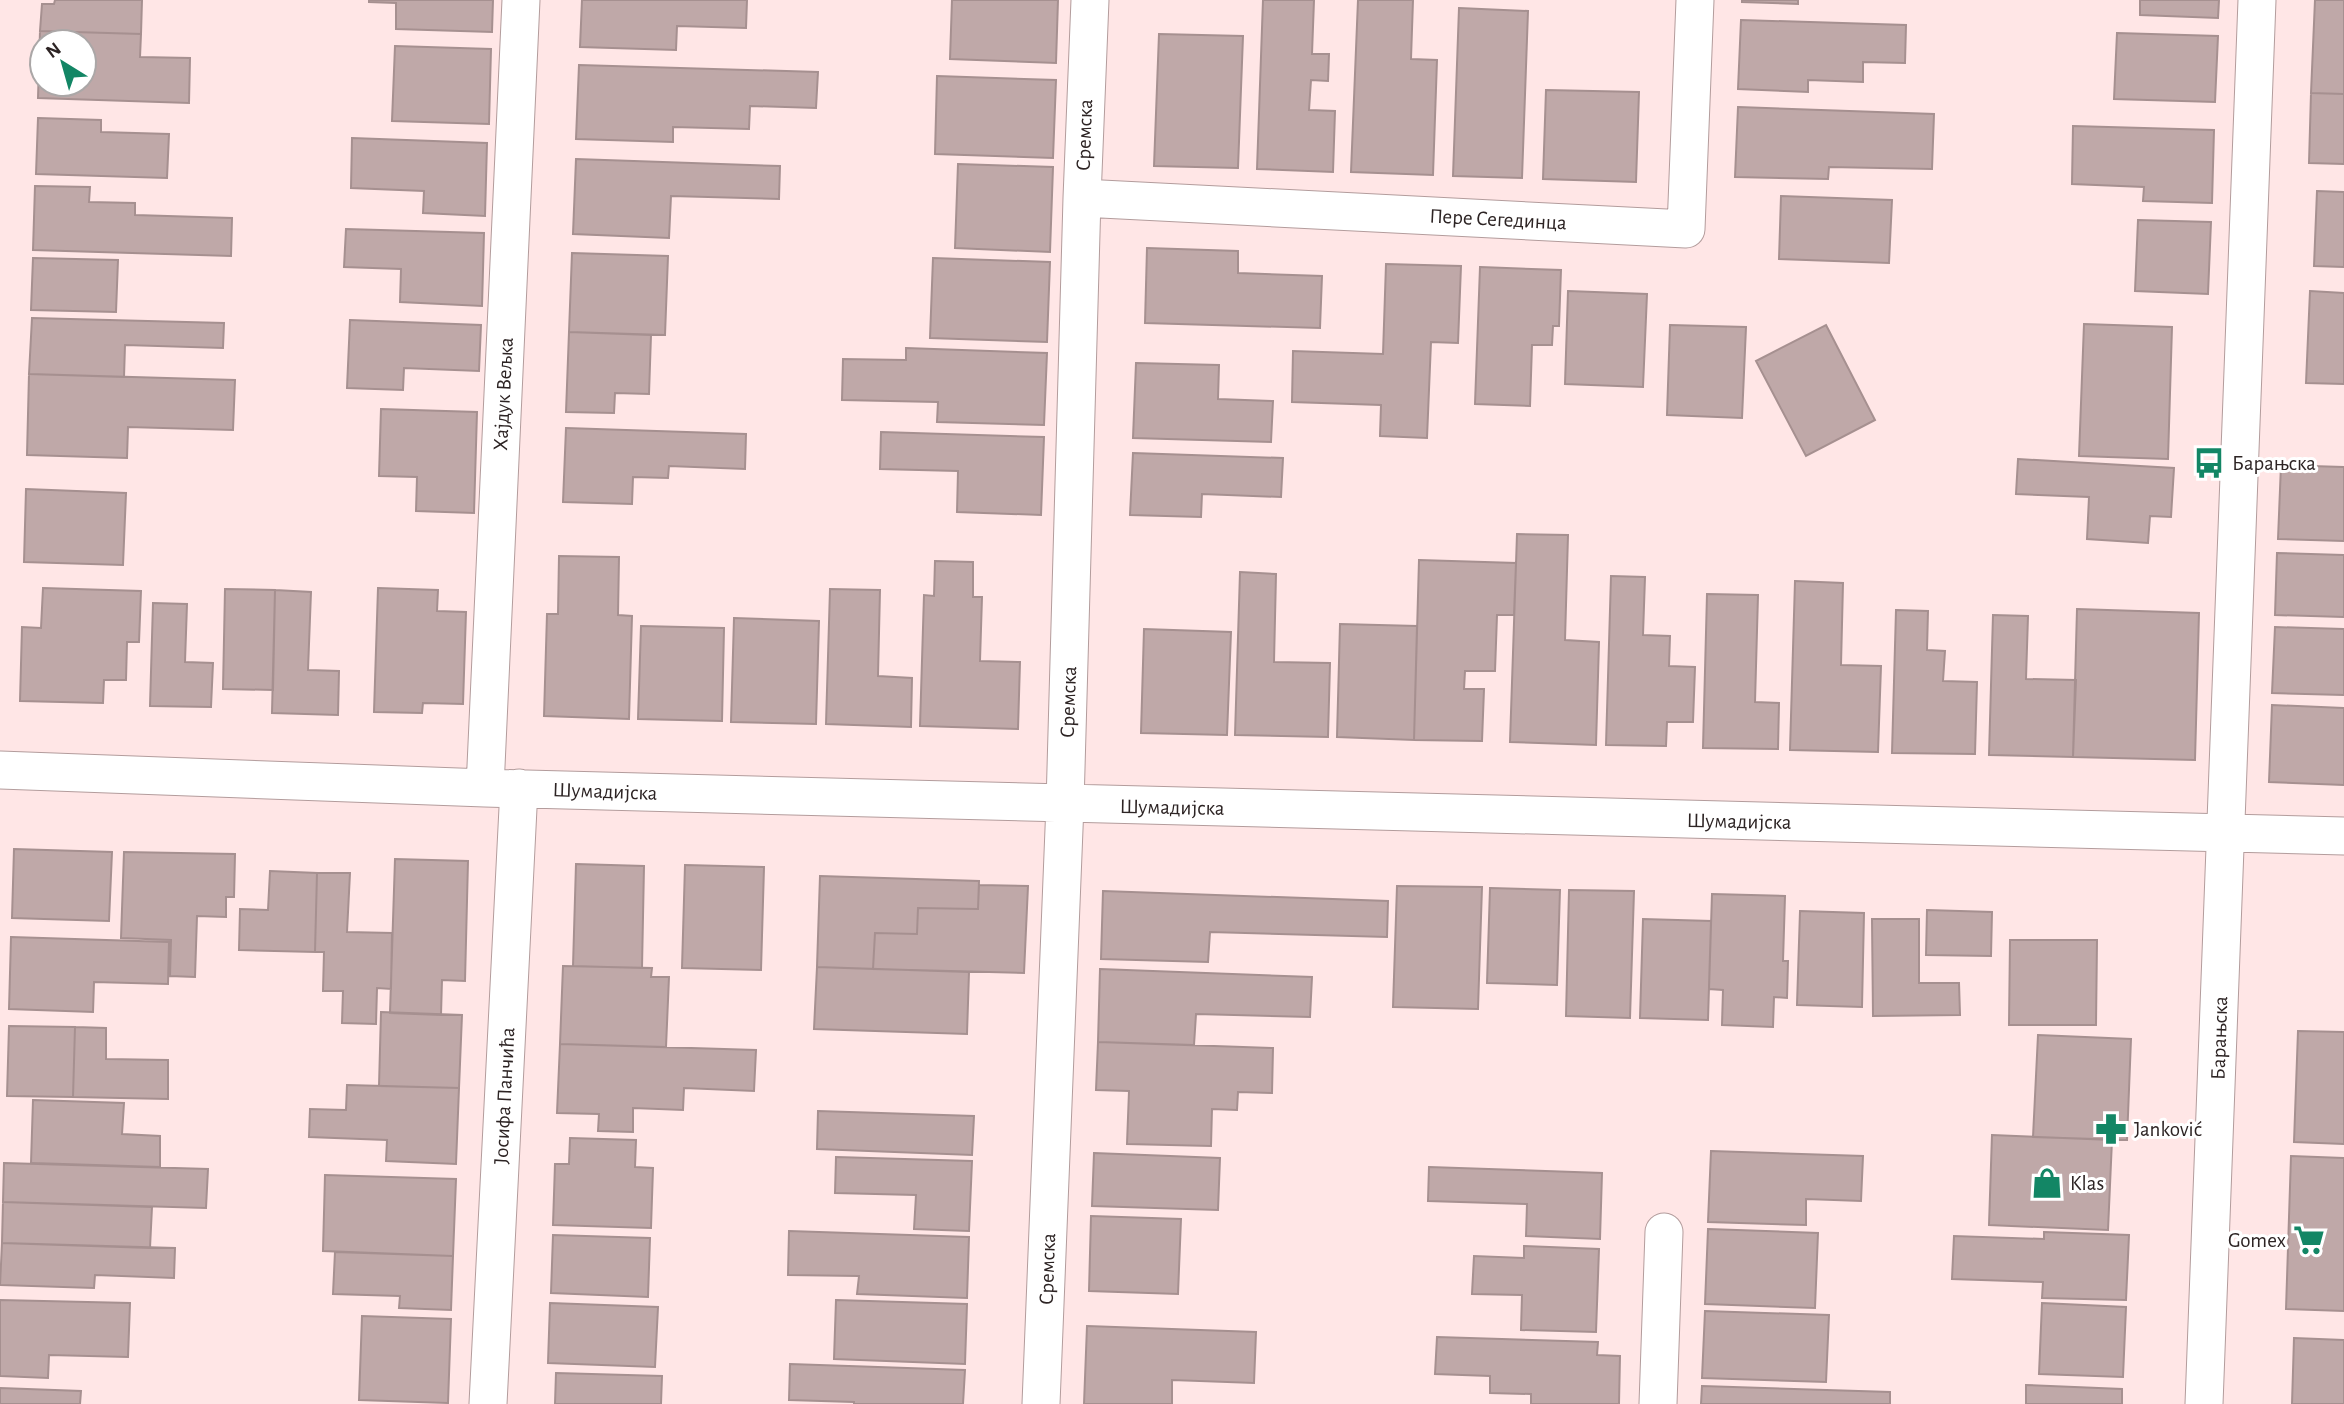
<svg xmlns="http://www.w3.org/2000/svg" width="2344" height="1404" font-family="'Alegreya Sans',sans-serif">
<rect width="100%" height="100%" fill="#ffe6e6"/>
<!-- building -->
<path fill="#bfa8a8" stroke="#a69090" stroke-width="2" fill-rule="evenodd" d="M55,0H142L141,34L40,31L42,4H54Z
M369,0H493L492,32L396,29V3L369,2Z
M582,0H747L746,28L677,26L676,50L580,47Z
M952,0H1058L1056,63L950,59Z
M1263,0H1314L1312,54H1329L1328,81L1311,80L1309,110L1335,111L1333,172L1257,169Z
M1358,0H1413L1411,59L1437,60L1433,175L1351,172Z
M1742,0H1798V4L1742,2Z
M2140,0H2219L2218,18L2140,15Z
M2315,0H2344V94L2311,93Z
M1459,8L1528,11L1522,178L1453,176Z
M1741,20L1906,25L1905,63L1863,62V82L1808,80V92L1738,89Z
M40,31L141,34L140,57L190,58L189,103L38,98ZM42,42H84V84H42Z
M2117,33L2218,36L2215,102L2114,99Z
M1159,34L1243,36L1238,168L1154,166Z
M395,46L491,49L489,124L392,121Z
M579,65L818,72L816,108L750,106L749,129L673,127V142L576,139Z
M937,76L1056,80L1053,158L935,154Z
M1546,90L1639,92L1636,182L1543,179Z
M2311,93L2344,94V164L2309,163Z
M1738,107L1934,114L1932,169L1829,167L1828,179L1735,177Z
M38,118L101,120V132L169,134L167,178L36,174Z
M2073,126L2214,130L2212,203L2143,201L2144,187L2072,184Z
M352,138L487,143L485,216L423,213L424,191L351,188Z
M576,159L780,166L779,199L671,196L669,238L573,234Z
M958,164L1053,167L1050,252L955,248Z
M35,186L90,187L89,202L135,203V215L232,218L231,256L33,250Z
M2317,191L2344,192V267L2314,266Z
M1781,196L1892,200L1889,263L1779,259Z
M2138,220L2211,222L2208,294L2135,291Z
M346,229L484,233L482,306L400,302L401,269L344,267Z
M1147,248L1238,251V273L1322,276L1320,328L1145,323Z
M572,253L668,256L665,335L569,332Z
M33,258L118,260L116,312L31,310Z
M933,258L1050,262L1047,342L930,338Z
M1386,264L1461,266L1458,343L1431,342L1427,438L1380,436L1381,405L1292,402L1293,351L1383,354Z
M1480,267L1561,270L1559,326H1553L1552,345H1532L1530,406L1475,404Z
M1568,291L1647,294L1643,387L1565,384Z
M2310,291L2344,293V384L2306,383Z
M32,318L224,323L223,348L125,345L124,377L29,374Z
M350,320L481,325L479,371L404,368L403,390L347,388Z
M2084,324L2172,327L2168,459L2079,456Z
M1670,325L1746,327L1742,418L1667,415Z
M1826,325L1875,420L1806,456L1756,361Z
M569,332L651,335L649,394L615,393L614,413L566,412Z
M906,348L1047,353L1044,425L937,422L938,402L842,400L843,359L906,360Z
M1136,363L1219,365L1218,399L1273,401L1271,442L1133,438Z
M29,374L235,380L233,430L128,427L127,458L27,455Z
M381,409L477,412L474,513L416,511L417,477L379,476Z
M566,428L746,434L745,469L669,466L668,478L633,477L632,504L563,502Z
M881,432L1044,437L1041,515L957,512L958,471L880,469Z
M1133,453L1283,458L1281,497L1202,494L1201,517L1130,515Z
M2018,459L2174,468L2171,517L2150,516L2148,543L2087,539L2089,497L2016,494Z
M2281,465L2344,467V541L2278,539Z
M26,489L126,493L123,565L24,562Z
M1517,534L1568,535L1565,640L1599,642L1596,745L1510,742Z
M2277,553L2344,555V617L2275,615Z
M559,556L619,557L618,615L632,616L629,719L544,716L547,614H558Z
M1419,560L1516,563L1514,615H1497L1495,671H1465L1464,689H1484L1482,741L1414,740Z
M935,561L973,562V597H982L980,661L1020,662L1018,729L920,726L924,595L934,596Z
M1240,572L1276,574L1274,662L1330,663L1328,737L1235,735Z
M1611,576L1645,577L1643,635L1670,636L1669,666L1695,667L1693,722H1667L1666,746L1606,745Z
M1795,581L1843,583L1841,665L1881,666L1878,752L1790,750Z
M43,588L141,591L139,642H127L126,680H104L103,703L20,701L22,627L41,628Z
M378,588L438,590L437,611L466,612L463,704L423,703L422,713L374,712Z
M225,589L275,590L273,690L223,689Z
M830,589L880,590L878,676L912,678L911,727L826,724Z
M275,590L311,592L308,670L339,671L338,715L272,713Z
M1707,594L1758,595L1755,702L1779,703L1778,749L1703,748Z
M153,603L187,604L185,662L213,663L211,707L150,706Z
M2077,609L2199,613L2195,760L2073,757Z
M1896,610L1928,611L1927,650L1945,651L1943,681L1977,682L1975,754L1892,753Z
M1993,615L2028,616L2026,679L2076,680L2073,757L1989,755Z
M734,618L819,621L816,724L731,722Z
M1340,624L1417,626L1414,740L1337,737Z
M641,626L724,628L722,721L638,719Z
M2275,627L2344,629V695L2272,693Z
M1144,629L1231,632L1227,735L1141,733Z
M2272,705L2344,708V785L2269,782Z
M14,849L112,852L109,921L12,918Z
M124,852L235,854L234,897H226V917L197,916L195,977L170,976L171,940L121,938Z
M395,859L468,861L465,981L442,980L441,1015L390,1013Z
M576,864L644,866L642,968L573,966Z
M685,865L764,867L761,970L682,968Z
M270,871L317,873L315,952L239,950L240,909L268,910Z
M317,873H350L347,932L392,933L391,989L377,988L376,1024L342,1023L343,991H323L324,952H315Z
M820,876L979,881L978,909L918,908L917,934L875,933L873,969L817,967Z
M979,885L1028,886L1024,973L873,969L875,933L917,934L918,908L978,909Z
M1397,886L1482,887L1478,1009L1393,1007Z
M1490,888L1560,890L1557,985L1487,983Z
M1569,890L1634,891L1630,1018L1566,1016Z
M1103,891L1388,901L1387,937L1210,932L1208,962L1101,959Z
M1712,894L1785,896L1783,961H1788L1787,998L1774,997L1773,1027L1722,1025L1723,990L1709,989Z
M1927,910L1992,912L1991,956L1926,955Z
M1800,911L1864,913L1862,1007L1797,1005Z
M1643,919L1711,921L1708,1020L1640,1018Z
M1872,919H1919V983H1959L1960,1015L1873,1016Z
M11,937L169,942L168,984L94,982L93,1012L9,1009Z
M2010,940H2097L2096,1025H2009Z
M563,966L652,968L651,977H669L666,1047L560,1044Z
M817,967L969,972L967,1034L814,1029Z
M1100,969L1312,977L1310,1017L1196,1014L1194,1045L1098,1042Z
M381,1012L462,1015L459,1088L379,1086Z
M9,1026L75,1027L73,1097L7,1096Z
M75,1027L106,1028V1059L168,1060V1099L73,1097Z
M2298,1031L2344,1032V1144L2294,1142Z
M2038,1035L2131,1039L2127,1140L2033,1137Z
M1098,1042L1273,1048L1272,1093L1238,1092L1237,1110L1212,1109L1211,1146L1127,1144L1129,1091L1096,1090Z
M560,1044L756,1050L754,1091L684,1088L683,1110L633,1108V1132L598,1131L599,1114L557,1113Z
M347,1085L459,1088L456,1164L386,1161L387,1140L309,1137L310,1109L346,1110Z
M33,1100L124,1103L122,1134L160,1136V1167L31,1163Z
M818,1111L974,1116L972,1155L817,1149Z
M1992,1135L2112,1140L2108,1230L1989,1225Z
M570,1138L636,1140L635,1167L653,1168L651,1228L553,1225L555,1164H569Z
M1711,1151L1863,1156L1861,1201L1806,1199V1225L1708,1222Z
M1094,1153L1220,1158L1218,1210L1092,1206Z
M2291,1156L2344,1158V1311L2286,1309Z
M836,1157L972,1161L969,1231L914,1229L916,1195L835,1193Z
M4,1163L208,1169L206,1208L3,1202Z
M1429,1167L1602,1173L1600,1239L1526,1236L1527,1204L1428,1201Z
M325,1175L456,1179L453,1256L323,1251Z
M3,1202L152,1207L150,1248L2,1243Z
M1091,1216L1181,1219L1178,1294L1089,1291Z
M1708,1229L1818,1233L1815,1308L1705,1304Z
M789,1231L969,1237L967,1298L857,1294L859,1276L788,1275Z
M2044,1232L2129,1235L2126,1300L2042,1298L2043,1282L1952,1279L1954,1236L2044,1239Z
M553,1235L650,1238L648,1297L551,1293Z
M2,1243L175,1248L174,1278L95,1275L94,1288L0,1285Z
M1524,1246L1599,1249L1596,1332L1521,1330L1522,1295L1472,1294L1474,1256L1524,1258Z
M335,1252L453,1256L451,1310L399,1308L400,1296L333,1294Z
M0,1300L130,1303L128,1357L49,1355L48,1378L0,1376Z
M836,1300L967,1304L965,1364L834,1359Z
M550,1303L658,1307L655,1367L548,1363Z
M2042,1303L2126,1307L2123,1377L2039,1374Z
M1705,1311L1829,1315L1826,1382L1702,1378Z
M362,1316L451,1319L448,1403L359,1400Z
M1087,1326L1256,1332L1254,1383L1172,1380V1404H1084Z
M1437,1337L1598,1342L1597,1355L1620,1356L1619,1404H1531V1394L1490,1393V1376L1435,1374Z
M2294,1338L2344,1340V1404H2292Z
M790,1364L965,1370L963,1404H854V1402L789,1400Z
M556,1373L662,1376L661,1404H555Z
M2026,1385L2122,1389V1404H2026Z
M1702,1386L1890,1392V1404H1701Z
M0,1388L81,1391L80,1404H0Z"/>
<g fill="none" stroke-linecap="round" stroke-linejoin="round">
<defs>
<path id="street" d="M1082,198L1686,229L1695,0
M0,770L485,788L2344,836
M485,788L521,0
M488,1404L519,788
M1041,1404L1065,804L1082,198L1090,0
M1658,1404L1664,1232
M2204,1404L2257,0"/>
</defs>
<!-- street casing -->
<use href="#street" stroke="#b39c9c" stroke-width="39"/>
<!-- street -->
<use href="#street" stroke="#fff" stroke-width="37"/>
</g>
<!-- icons -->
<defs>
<symbol id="bus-bare" viewBox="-9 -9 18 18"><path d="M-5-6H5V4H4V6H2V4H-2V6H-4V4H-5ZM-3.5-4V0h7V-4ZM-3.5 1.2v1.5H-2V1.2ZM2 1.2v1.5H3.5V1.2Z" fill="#138665" stroke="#fff" stroke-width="2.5" paint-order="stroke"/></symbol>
<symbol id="pharmacy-bare" viewBox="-9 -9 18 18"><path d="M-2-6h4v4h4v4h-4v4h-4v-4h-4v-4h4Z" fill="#138665" stroke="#fff" stroke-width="2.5" paint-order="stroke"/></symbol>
<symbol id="shop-bare" viewBox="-9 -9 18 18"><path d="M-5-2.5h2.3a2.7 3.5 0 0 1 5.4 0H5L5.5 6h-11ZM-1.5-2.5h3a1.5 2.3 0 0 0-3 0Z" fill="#138665" stroke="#fff" stroke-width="2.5" paint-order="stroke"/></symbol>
<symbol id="supermarket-bare" viewBox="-9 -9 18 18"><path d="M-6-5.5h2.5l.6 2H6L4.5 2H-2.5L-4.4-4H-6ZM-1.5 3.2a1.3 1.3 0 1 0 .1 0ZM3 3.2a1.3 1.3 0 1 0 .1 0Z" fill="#138665" stroke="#fff" stroke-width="2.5" paint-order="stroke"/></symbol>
</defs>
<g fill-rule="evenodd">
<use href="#bus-bare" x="2187" y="441" width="44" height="44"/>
<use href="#pharmacy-bare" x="2089" y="1107" width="44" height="44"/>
<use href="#shop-bare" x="2025" y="1161" width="44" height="44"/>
<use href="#supermarket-bare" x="2287" y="1218" width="44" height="44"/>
</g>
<g text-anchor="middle" stroke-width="6" stroke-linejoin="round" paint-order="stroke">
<!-- street labels -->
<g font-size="21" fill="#2d2424" stroke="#fff">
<text transform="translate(1084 135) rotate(-88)" y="7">Сремска</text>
<text transform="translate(1498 219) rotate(3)" y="7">Пере Сегединца</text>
<text transform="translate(503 394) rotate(-87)" y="7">Хајдук Вељка</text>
<text transform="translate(1068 702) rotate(-88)" y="7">Сремска</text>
<text transform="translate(605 791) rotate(2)" y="7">Шумадијска</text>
<text transform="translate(1172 807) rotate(1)" y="7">Шумадијска</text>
<text transform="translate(1739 821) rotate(1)" y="7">Шумадијска</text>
<text transform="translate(2219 1038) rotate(-88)" y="7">Барањска</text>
<text transform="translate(504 1096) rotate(-87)" y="7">Јосифа Панчића</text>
<text transform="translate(1047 1269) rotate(-88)" y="7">Сремска</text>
</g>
<!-- poi labels -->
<g font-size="21" fill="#2d2424" stroke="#fff" text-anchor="start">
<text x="2232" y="470">Барањска</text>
<text x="2134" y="1136">Janković</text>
<text x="2070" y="1190">Klas</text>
<text x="2286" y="1247" text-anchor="end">Gomex</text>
</g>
</g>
<!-- north arrow -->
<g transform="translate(63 63) rotate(323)"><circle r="33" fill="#ffffff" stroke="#aba7a7" stroke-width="2"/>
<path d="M0-5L12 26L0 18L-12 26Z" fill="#138665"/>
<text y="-10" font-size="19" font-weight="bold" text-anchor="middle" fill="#2d2424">N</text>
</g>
</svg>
